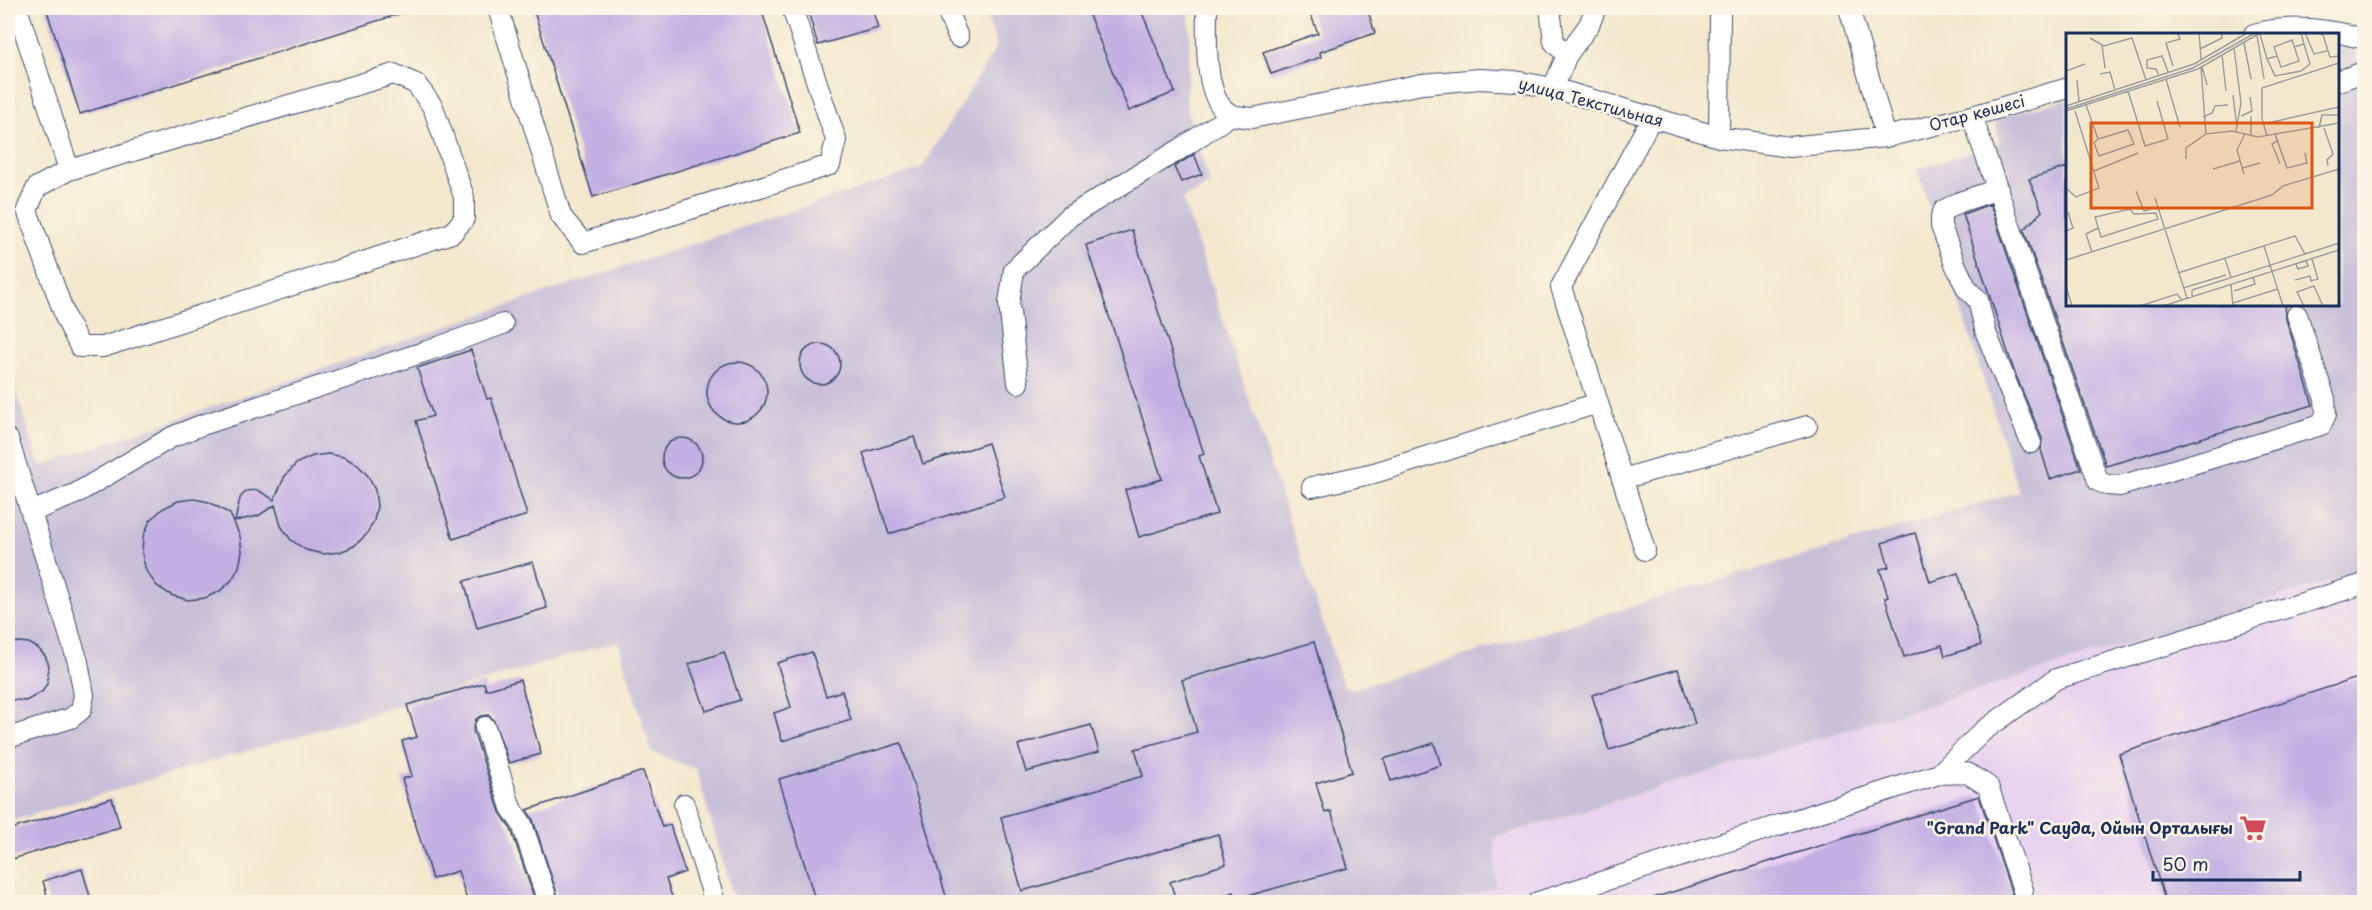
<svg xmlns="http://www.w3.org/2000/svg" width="2372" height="910" font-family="'Playpen Sans',sans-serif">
<rect width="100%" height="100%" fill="#fcf5e5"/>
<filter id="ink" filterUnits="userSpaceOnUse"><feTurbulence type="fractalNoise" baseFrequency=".0167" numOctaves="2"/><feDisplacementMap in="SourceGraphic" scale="12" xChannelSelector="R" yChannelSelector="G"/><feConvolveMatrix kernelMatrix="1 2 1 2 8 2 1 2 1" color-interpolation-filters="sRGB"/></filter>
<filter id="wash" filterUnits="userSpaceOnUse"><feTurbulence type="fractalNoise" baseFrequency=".008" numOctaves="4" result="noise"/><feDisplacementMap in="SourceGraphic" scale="24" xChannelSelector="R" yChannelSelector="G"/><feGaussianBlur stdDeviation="1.35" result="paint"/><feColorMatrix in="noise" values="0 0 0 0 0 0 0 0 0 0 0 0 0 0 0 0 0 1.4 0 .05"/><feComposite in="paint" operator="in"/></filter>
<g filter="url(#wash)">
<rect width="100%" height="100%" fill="#f3e8ce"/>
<!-- built -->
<path fill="#e7d2ef" d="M2364,571V902H1451L1496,887L1495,839Z"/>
<!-- industrial -->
<path fill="#c8bfd8" d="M984,8H1189L1190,47L1186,105L1210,184L1183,199L1343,684L1352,689L2019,492L1917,169L2000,142L1994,119L2067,99L2068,304H2338V45L2355,49L2364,79V571L1495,838L1496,887L1451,902H734L696,769L651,752L618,641L8,822V366L40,466L526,299L922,168L997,46Z"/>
<g id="blocks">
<!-- building -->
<path fill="#c3b1e3" d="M46,8H409V11L80,114Z
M533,8H761L800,133L593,197Z
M807,8H872L878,28L818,45Z
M1086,8H1140L1175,92L1129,111Z
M1308,8H1367L1375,33L1320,52L1321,57L1271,74L1263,52L1318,33Z
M1194,154L1202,174L1181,182L1174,167Z
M2067,167V304H2285L2286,319L2313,405L2106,466L2024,230L2042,211L2029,179Z
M1990,204L2081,469L2050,479L2041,450L2042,438L2014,371L1963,214Z
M1132,230L1204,454L1199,456L1217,514L1139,537L1125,490L1162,479L1086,245Z
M800 364a20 20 0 1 1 40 0a20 20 0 1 1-40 0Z
M471,350L487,399L491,398L527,515L453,539L416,421L433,416L417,368Z
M707 392a30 30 0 1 1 60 0a30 30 0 1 1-60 0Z
M914,437L923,464L988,443L1005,497L889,534L863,453Z
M662 458a20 20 0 1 1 40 0a20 20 0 1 1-40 0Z
M328,454L344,457L358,465L368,476L375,490L377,506L374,521L366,535L354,546L340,552L323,554L306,550L291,540L281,526L275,505L258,516L235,521L240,498L246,491L258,490L274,500L285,476L297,463L313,456Z
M194,499L209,502L230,514L240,536L242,552L239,567L231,581L220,591L205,598L188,600L171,595L157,586L146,571L142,554L143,537L150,521L162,509L178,501Z
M1915,533L1930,582L1958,573L1981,645L1945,656L1942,645L1904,657L1885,598L1888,597L1880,569L1889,567L1882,543Z
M533,562L547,608L477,628L464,581Z
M19,642L29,643L38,648L45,656L49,665L47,684L42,692L26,701L8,699V644Z
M1314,642L1352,772L1316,783L1325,813L1331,811L1348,868L1236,899L1234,892L1201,903H1177L1170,882L1226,864L1218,834L1022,891L1001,817L1143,776L1135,749L1197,732L1182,680Z
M724,652L740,700L706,711L689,664Z
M812,652L826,696L842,691L851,720L782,741L774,713L791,707L777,663Z
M1678,669L1695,724L1609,750L1592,695Z
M2364,676V903H2166L2119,754Z
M520,680L541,754L509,763L493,719L488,715L481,716L476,719L473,730L500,812L511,829L536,903H468L458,871L432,879L402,779L412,776L402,741L417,737L407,705L484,683L486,690Z
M1091,725L1099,752L1026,772L1018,745Z
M901,743L948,903H816L779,779Z
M1434,743L1441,765L1391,781L1384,759Z
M643,771L662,827L670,825L685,872L666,879L674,903H560L533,820L527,810Z
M1979,796L2015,903H1651L1650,899Z
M112,798L120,827L12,859L8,844V830Z
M82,869L92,903H49L43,881Z"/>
</g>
</g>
<g filter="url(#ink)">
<use href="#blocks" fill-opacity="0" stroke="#3b4b6f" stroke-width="1.5"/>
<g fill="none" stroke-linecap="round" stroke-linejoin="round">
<defs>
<path id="minor" d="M17,8L69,170L394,74L416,84L433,107L464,197V219L452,233L103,347H80L66,319L27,210L37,187L69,170
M498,8L561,216L583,243L830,165L836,140L792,8
M946,8L958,37
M1207,8C1207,34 1202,105 1233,115C1239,117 1246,117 1252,118L1422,84L1480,79L1515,81L1553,88L1719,137L1789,147L1886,137L1972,116L2068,88
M1550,8L1554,42L1567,55
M1849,8L1886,137
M2254,34C2290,24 2329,29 2364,39
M2338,81L2364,72
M1553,88L1567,55L1589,25L1596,8
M1972,116L2098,481L2107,485L2120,486L2321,425L2326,414L2325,399L2297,315
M1719,137L1720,8
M1998,189L1960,202L1944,210L1941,217V226L1955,264L1967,289L1978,300L1986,333L2031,443
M1018,383L1009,303L1014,270L1070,216L1182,148L1231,115
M8,439L78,662L84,695L81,710L71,718L8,738
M1622,479L1807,426
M1312,487L1374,473L1598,403
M31,512L75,494L172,437L199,426L427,351L503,324
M1645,550L1561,287L1652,117
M485,727L511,808L522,824L548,902
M1939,774L1983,731L2056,679L2364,584
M684,804L715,902
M1538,902L1939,774L1967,773L1988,786L2023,890"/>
</defs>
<!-- minor casing -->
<use href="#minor" stroke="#3b4b6f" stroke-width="22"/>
<!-- minor -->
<use href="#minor" stroke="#fff" stroke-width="20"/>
</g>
</g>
<!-- icons -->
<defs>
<symbol id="supermarket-bare" viewBox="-9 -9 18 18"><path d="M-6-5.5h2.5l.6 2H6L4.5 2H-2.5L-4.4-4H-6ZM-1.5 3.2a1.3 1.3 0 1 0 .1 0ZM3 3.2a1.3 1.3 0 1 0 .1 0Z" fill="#d1495b" stroke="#fcf5e5" stroke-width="2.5" paint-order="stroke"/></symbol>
</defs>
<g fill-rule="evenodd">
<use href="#supermarket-bare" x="2234" y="809" width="38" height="38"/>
</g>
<g text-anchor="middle" stroke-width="5" stroke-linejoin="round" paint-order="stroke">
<!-- street labels -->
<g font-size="16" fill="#1b2f5e" stroke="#fcf5e5">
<text transform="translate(1591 102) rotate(15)" y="6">улица Текстильная</text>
<text transform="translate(1977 113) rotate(-15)" y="6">Отар көшесі</text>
</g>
<!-- poi labels -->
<g font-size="16" font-weight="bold" fill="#1b2f5e" stroke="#fcf5e5" text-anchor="end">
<text x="2233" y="834">"Grand Park" Сауда, Ойын Орталығы</text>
</g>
</g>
<!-- overview -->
<g transform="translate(2066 33)">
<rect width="273" height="273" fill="#f3e8ce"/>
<path fill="none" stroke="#9d9ea1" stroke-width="1.5" d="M133,0L135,26M239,0L248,21L261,18M252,0L257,2L264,24L273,23M194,1L201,26L211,23M191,2L198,46M24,5L38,13L66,5L80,47M226,7L233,28L215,34L208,14ZM178,10L185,46M36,12L39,35M228,14L238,11L235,0M168,15L175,70L170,98M134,16L156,5V0M156,22L160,58M201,26L209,43L235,38L244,31L238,11M107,33L100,10L114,6L112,1M135,34L140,101L166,98L192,104L273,90M136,34L141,52M0,38L19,31M34,41L44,39L49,57M93,43L90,36L81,35V27L96,23L102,39M100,46L114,94M11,47L13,68M62,58L79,113L102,106L91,68M167,62L171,95M20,72L32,106L62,97L68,111L33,123L28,110L32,106M0,73L128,31L181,0M0,76L127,35L189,0M0,78L132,36L194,0M175,83L186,78L184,64M137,84L146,80L149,73L162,72M197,91L273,74M253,95L256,82H273M258,95L267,121L261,127L262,133M209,101L221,135L241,130L239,120M185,103V83M201,103L196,85V55L273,30M211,108L206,111L214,131M120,126V115L140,101M176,135L194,130M147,136L174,128M28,138L72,120M178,141L171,117L179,101M0,155L10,164L33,155L9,78M70,158L78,178L91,174M89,165L121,265M64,176L68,181L90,180L92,186L35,204L29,184ZM0,198L7,195L2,179M198,213L217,273M26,219L20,201L32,195M159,226L165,244M0,227L206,162L217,153L273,136M230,231L232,236L242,233L240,228M112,240L229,203L239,221L273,210M229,247L244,243L245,248L252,246L246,226M165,252L167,273M0,253L6,273M117,255L160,242M168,258L189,251L187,244M126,264V257L239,221M167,270L212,256M74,273L111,261L116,267M97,273L273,217M238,273L231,259L248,253L257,273"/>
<path fill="#de5710" fill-opacity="0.15" stroke="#de5710" stroke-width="3" d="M25,90H246V175H25Z"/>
<rect width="273" height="273" fill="none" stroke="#1b2f5e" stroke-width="3"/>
</g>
<!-- margin -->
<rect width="2372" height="910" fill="none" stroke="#fcf5e5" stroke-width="30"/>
<!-- scale -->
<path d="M2153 871v9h147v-9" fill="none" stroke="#1b2f5e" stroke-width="3"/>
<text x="2162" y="871" font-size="18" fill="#1b2f5e" stroke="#fcf5e5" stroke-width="4.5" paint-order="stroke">50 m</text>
</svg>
